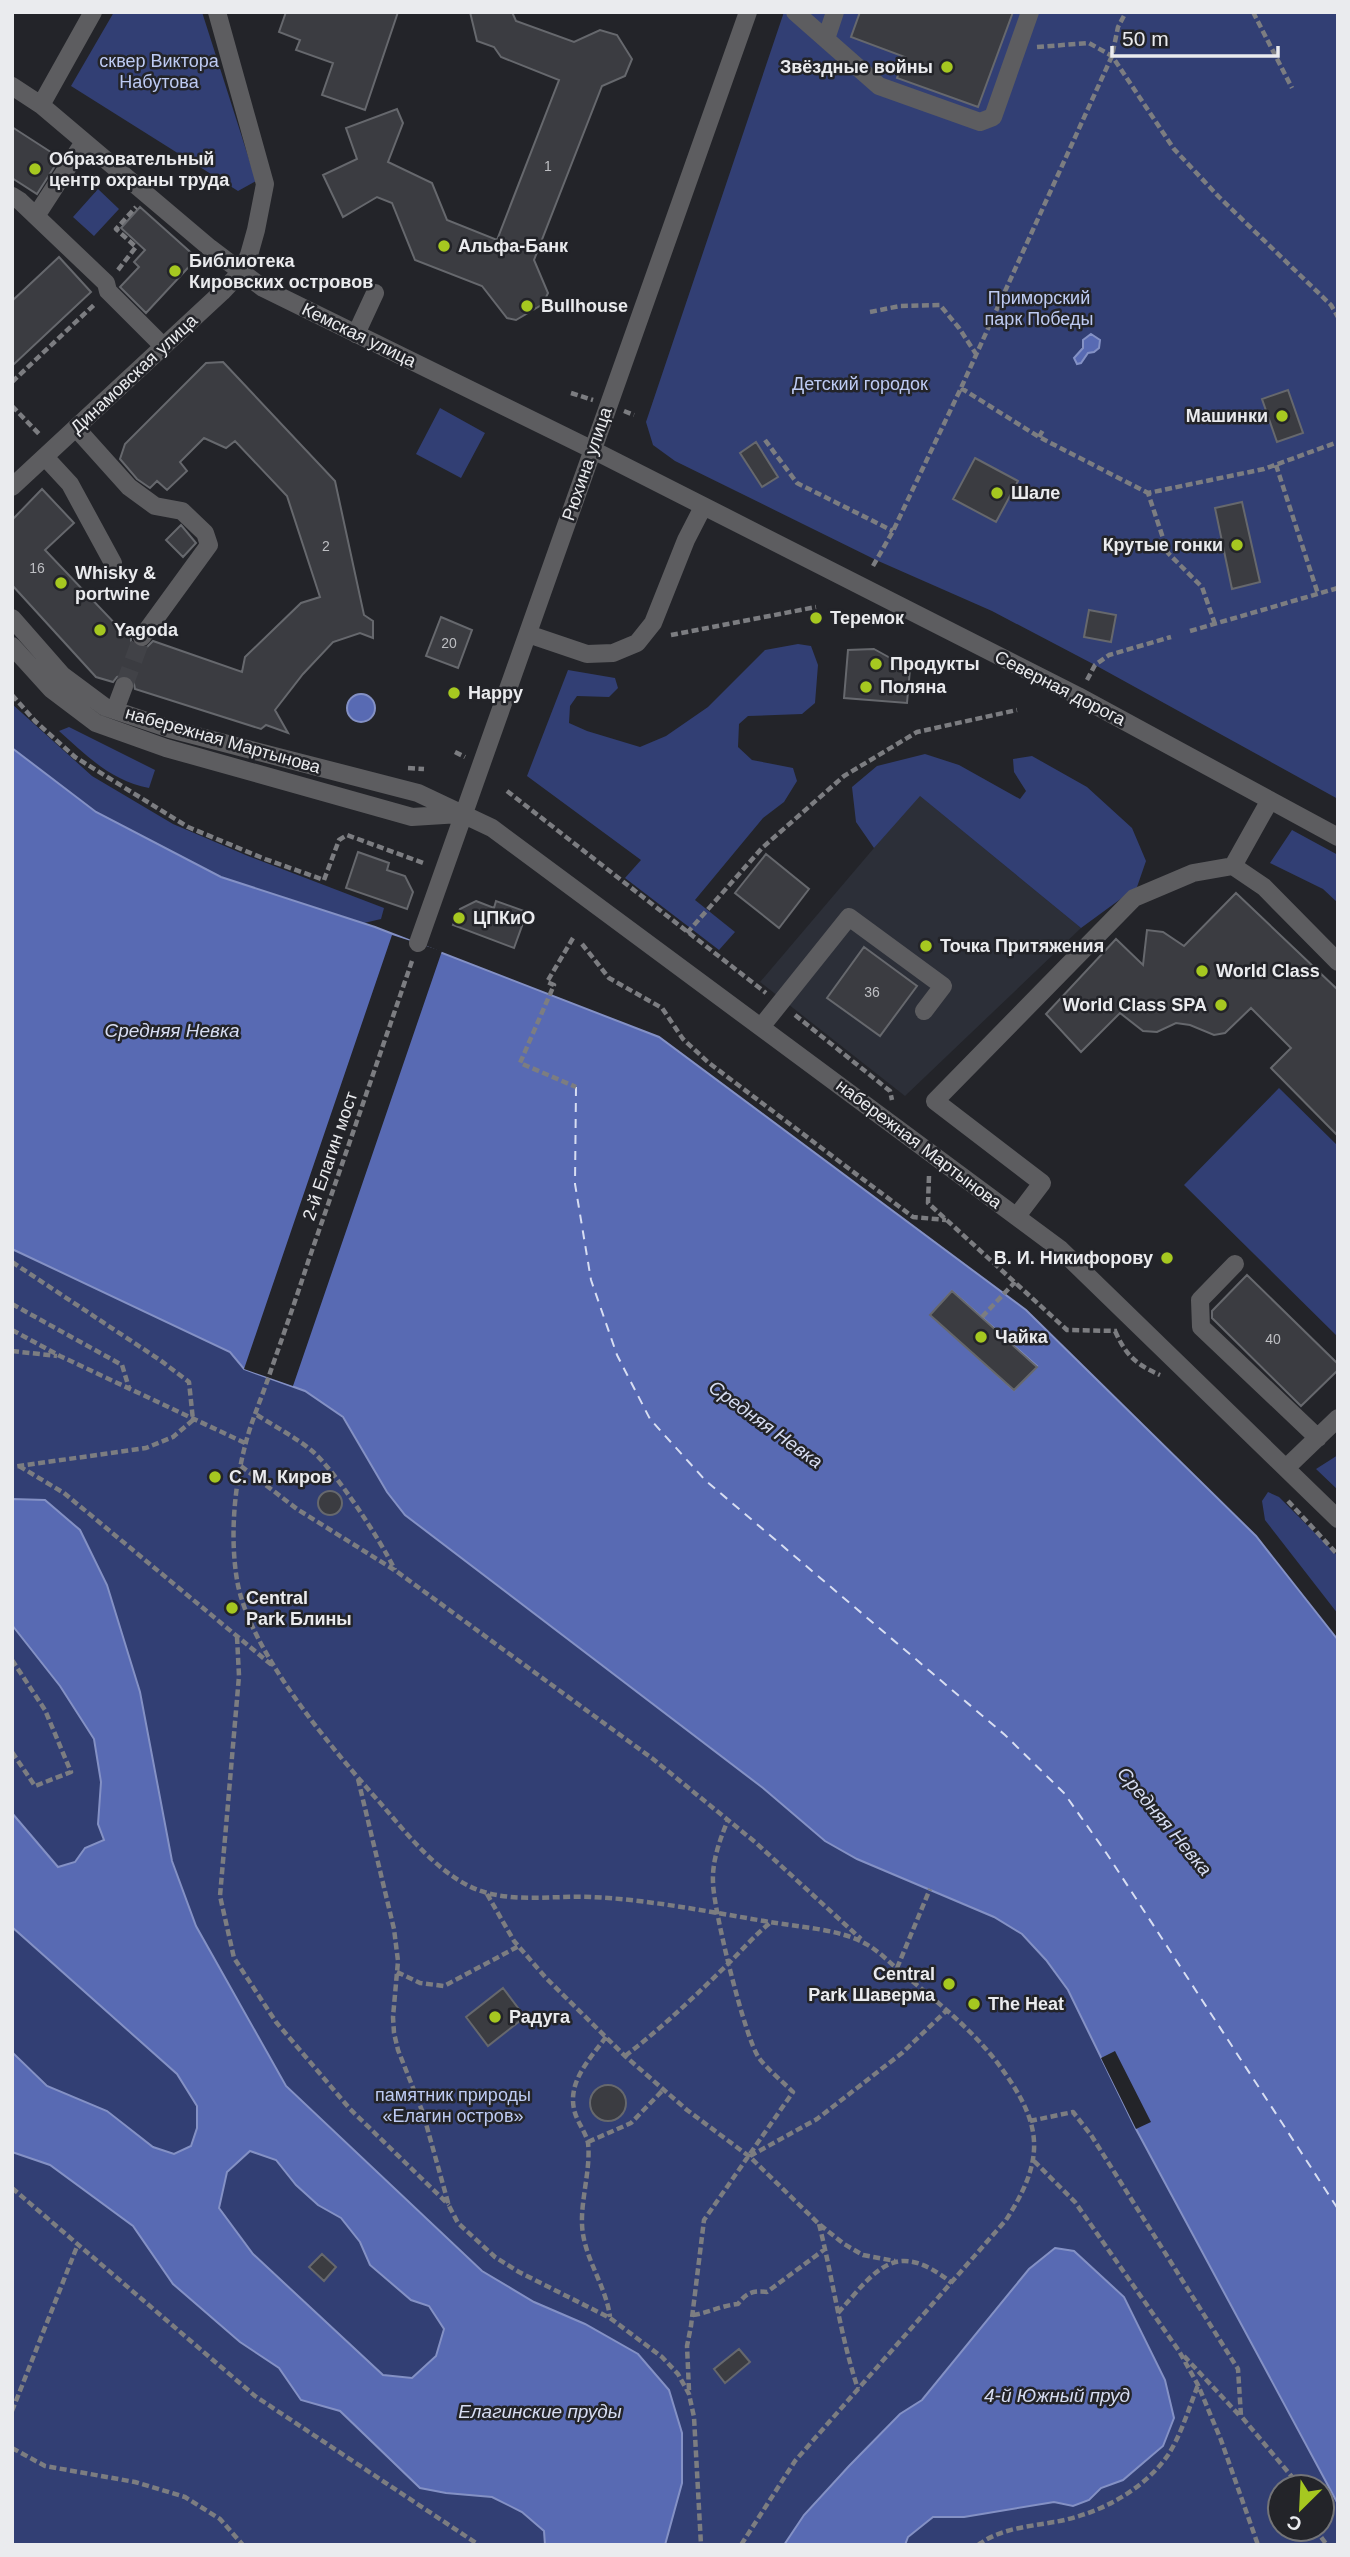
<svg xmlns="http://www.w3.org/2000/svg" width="1350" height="2557" font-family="Helvetica,sans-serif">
<rect width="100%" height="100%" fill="#232429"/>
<!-- built -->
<path fill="#2c2f38" d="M919,795L1081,928L905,1096L760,982Z"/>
<!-- green -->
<path fill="#323f74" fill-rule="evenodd" d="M114,12H202L256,181L238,191L71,86Z
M784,12H1338V799L1095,665L992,611L876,560L675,461L653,445L646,422Z
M98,189L119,209L94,236L73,217Z
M440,408L485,433L461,478L416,454Z
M798,644L811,646L818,665L815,703L802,714L748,716L739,724L738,747L752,760L793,768L797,781L784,802L763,818L695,900L735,932L719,950L625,878L641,860L527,776L568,670L615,678L618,688L609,697L577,696L570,706L569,723L587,731L640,747L666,736L708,707L765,650Z
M12,704L92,776L173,824L248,856L384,908L381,919L364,923L221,877L96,812L12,748Z
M69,727L155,770L149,788C111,781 86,755 59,731Z
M925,754L959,765L1020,799L1026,791L1014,772L1013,759L1032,756L1087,787L1132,828L1146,861L1137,887L1081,928L920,796L874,848L856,822L852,787L877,766Z
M1292,830L1338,855V903L1323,889L1270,863Z
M1279,1088L1338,1146V1337L1184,1185Z
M12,1249L230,1352L244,1369L305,1391L342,1417L387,1492L405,1515L763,1788L825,1841L857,1859L994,1917L1022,1934L1046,1960L1068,1990L1136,2129L1338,2504V2545H12ZM1280,2487H1322V2529H1280Z
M1338,1455V1490L1316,1469Z
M1268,1492L1279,1497L1338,1556V1614L1265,1520L1262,1501Z"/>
<!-- water -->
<path fill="#586ab3" stroke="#8491c5" stroke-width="2" fill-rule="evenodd" d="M1091,334L1100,340L1099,348L1094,352L1088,353L1081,363L1077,364L1074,358L1083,348V340Z
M347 708a14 14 0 1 1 28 0a14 14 0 1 1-28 0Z
M12,748L96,812L221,877L375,927L659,1037L1026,1310L1256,1536L1338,1640V2504L1136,2129L1068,1990L1046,1960L1022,1934L994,1917L857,1859L825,1841L763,1788L405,1515L387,1492L343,1417L305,1391L244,1369L230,1352L12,1249ZM952,1291L1037,1366L1014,1390L931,1315Z
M12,1499L45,1500L80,1530L107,1585L140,1692L172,1861L196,1926L286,2086L482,2271L534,2302L585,2324L638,2354L669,2390L682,2433V2483L665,2545H545L544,2531L522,2512L492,2497L446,2493L420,2488L340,2411L301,2400L279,2368L240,2342L173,2284L133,2226L50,2165L12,2152V2052L47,2086L107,2111L153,2147L174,2154L191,2146L197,2128V2106L177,2074L12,1927V1813L58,1867L75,1862L85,1848L104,1840L98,1824L101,1782L94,1739L60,1686L12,1625ZM250,2151L276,2160L296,2185L318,2205L341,2218L360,2242L370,2265L411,2300L429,2306L444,2329L436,2356L412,2378L383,2375L253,2254L219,2208L227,2172Z
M1055,2248L1074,2251L1124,2297L1165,2380L1174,2418L1163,2446L1123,2480L1101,2488L1089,2500L1073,2506L1054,2502L964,2517H933L908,2537L905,2545H784L804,2515L849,2466L900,2414L922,2400L1029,2269Z"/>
<!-- pier -->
<path fill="#232429" d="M392,935L442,951L293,1386L244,1369Z
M1115,2051L1151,2122L1136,2129L1101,2058Z"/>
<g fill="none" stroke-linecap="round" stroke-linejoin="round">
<!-- ferry -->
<path stroke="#d7ddf2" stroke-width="2" stroke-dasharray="9 7" stroke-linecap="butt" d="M576,1087L575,1184L591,1280L617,1355L650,1419L705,1480L1005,1735L1064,1793L1107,1854L1338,2209"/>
</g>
<!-- building -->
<path fill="#3b3c41" stroke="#66686d" stroke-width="2" d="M286,12H398L365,110L322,95L333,63L296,50L300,40L279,32Z
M470,12H512L516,21L574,42L600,30L617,35L632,59L625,76L602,86L534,260L548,293L543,304L516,320L507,318L482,286L415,260L392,203L377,197L343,217L323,175L357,159L346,128L397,109L403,123L388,162L432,183L447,220L497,240L559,80L501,57L494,47L477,41Z
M860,12H1013L978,107L897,78L905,57L851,37Z
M12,127L60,158L37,194L12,178Z
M140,207L197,258L146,313L120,287L139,267L134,262L145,250L121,228Z
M59,257L91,292L12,366V301Z
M223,362L335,481L364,615L373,621V638L360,633L333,642L303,674L275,710L288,733L266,725L261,729L135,689L133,679L127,675L117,677L113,682L96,677L12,585V520L42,489L74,523L45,550L121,630L131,634V641L136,647L146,648L153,641L242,672L245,657L301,603L320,597L287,496L235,441L226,448L204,438L180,462L187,471L167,490L157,481L150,488L137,479L120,459L125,444L206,363Z
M1288,390L1303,433L1277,442L1262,399Z
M756,442L778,477L762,487L740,453Z
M975,458L1018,481L996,522L953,499Z
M1242,502L1260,582L1232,589L1215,508Z
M181,525L196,543L183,557L166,540Z
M1089,610L1116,615L1111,642L1084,637Z
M441,617L472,630L458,668L426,656Z
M874,649L910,669L907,703L844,698L848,650Z
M358,852L389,863L387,870L405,876L413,892L407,909L346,888Z
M766,854L809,889L779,928L735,893Z
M1236,893L1338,990V1136L1271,1068L1291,1048L1251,1008L1225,1033L1214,1035L1190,1025L1176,1023L1157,1032L1143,1031L1120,1013L1081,1052L1046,1014L1116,939L1143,965L1147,930L1163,932L1184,946Z
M476,901L494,908L496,901L527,912L514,948L453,925L460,909Z
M864,947L917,986L880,1036L827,998Z
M1247,1275L1338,1364V1370L1301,1406L1212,1318V1311Z
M952,1291L1037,1367L1014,1390L930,1315Z
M318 1503a12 12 0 1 1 24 0a12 12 0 1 1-24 0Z
M503,1988L525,2017L488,2046L466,2017Z
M590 2103a18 18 0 1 1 36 0a18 18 0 1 1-36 0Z
M322,2254L336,2267L324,2281L309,2267Z
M739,2349L750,2362L725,2383L714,2369Z"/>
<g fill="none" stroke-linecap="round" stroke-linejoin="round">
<!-- minor-tunnel -->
<path stroke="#414247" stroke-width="18" stroke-dasharray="18 9" stroke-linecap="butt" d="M124,686L142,637"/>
<!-- path -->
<path stroke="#7c7d81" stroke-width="4.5" stroke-dasharray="7 3.5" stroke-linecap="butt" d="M1253,12L1292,88
M1037,47L1089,43L1112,56L1174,149L1219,197L1331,305L1338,317
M118,270L136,247L116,229L136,207
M870,312L900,306L940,305L959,328L976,354
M12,382L96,303
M961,388L1039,437L1148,493
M571,393L593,400
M12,406L41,436
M624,411L634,415
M1039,437L1043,430
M765,440L797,483L893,531
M1276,465L1318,594
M873,566L893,531L961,388L1112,56L1118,27L1126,12
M1215,624L1202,587L1168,553L1148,493L1264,469L1338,442
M1190,631L1338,588
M671,635L816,607
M1087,680L1095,665L1109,655L1171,637
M12,695L35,721L75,757L188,827L265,859L324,880L339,840L347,835L426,864
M455,752L465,757
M408,768L424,769
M507,791L766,993
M687,933L762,848L844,776L917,732L1017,710
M573,938L547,982L554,985L520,1063L576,1087
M582,944L609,978L662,1008L683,1039L709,1063L913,1217L946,1220
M412,961C378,1060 344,1159 309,1259C297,1296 284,1333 271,1370C263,1395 251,1421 245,1446C234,1488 230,1538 237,1580C249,1652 334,1751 382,1805C407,1834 433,1867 467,1885C504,1905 552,1895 592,1897C652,1900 710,1912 770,1922C798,1927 841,1929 866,1944C879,1951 890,1963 901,1972C935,2000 972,2029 999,2065C1043,2124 1046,2158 1006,2220L795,2461L741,2545
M795,1015L890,1091L892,1100
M929,1176L928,1203L1067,1330L1117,1331
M12,1262L160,1360L189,1382L193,1420L173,1437L146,1448L12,1467
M12,1304L122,1365L129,1388
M982,1317L1015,1282
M12,1330L60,1356L245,1443
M1115,1331C1126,1355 1135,1364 1160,1375
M12,1351L57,1356
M257,1415C274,1426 295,1437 311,1450C335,1470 381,1541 395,1570
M19,1466L64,1493L273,1666
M241,1466L297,1509L396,1571L653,1759L755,1842L861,1939
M1288,1501L1338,1555
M237,1637L239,1676L220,1896L234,1958L276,2022L350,2109L449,2205
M12,1660L45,1710L71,1772L35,1786L12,1752
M358,1779L394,1929L398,1961L393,2017L394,2033L398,2050L423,2113L449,2206L458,2223L495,2257L519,2272L610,2318L662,2357L678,2374L689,2394L694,2417L701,2545
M487,1894L514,1941L546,1978L625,2056L687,2110L750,2157L819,2224L844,2244L863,2255L895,2261
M897,1968L930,1889
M397,1972L420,1983L444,1986L519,1946
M606,2037C589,2060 566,2083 575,2113C578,2123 586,2133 588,2143C591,2167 581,2199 582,2224C583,2257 606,2285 610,2317
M625,2056C662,2028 695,1996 728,1964C742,1950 755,1935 771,1922
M1030,2121L1073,2112L1091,2135L1238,2369L1241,2416L1293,2478L1297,2487
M588,2142L631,2123L664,2089
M750,2156L817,2119L902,2053L946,2011
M1034,2161L1075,2202L1179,2351L1198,2385L1221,2440L1258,2545
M12,2188L255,2396L479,2545
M819,2224C833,2279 840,2335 858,2389
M838,2313C877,2269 895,2238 952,2283
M693,2315C708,2313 723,2305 738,2304C746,2293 753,2290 767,2292L825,2249
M1184,2356L1240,2416
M689,2390L687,2346L691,2326L704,2220L793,2092C782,2081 768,2070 759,2058C745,2039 713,1908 713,1882C712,1861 720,1839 728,1820
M12,2411L78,2244
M12,2448L45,2466L135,2482L185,2497L220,2519L243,2545
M1315,2529L1327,2545
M978,2545C1001,2528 1027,2527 1054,2522C1097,2515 1143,2491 1168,2455C1181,2435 1189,2408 1198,2385"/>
<!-- minor -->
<path stroke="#5d5d60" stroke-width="18" d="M795,12L879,86L980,122L993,117L1030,12
M826,39L835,12
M12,86L41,105L210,248L263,288L593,450L1078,696L1338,837
M41,105L93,12
M12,196L20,201L106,283L108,291L163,346
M36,216L84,142
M356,334L375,293
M76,428L129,487L155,506L182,511L205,533L209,545L142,637
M45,457L70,484L113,563
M12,487L222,292L240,273L249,255L256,230L265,184L217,12
M12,618L62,675L105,707L170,729L418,793L492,828L1060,1249L1338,1519
M528,634L587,654L613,653L637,643L653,623L686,540L703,507
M12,646L51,689L96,723L166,748L412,817L460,814
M115,710L124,686
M1233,866L1270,800
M418,943L748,12
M761,1027L849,917L943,986L924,1011
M1017,1216L1042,1183L935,1101L1134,898L1193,873L1233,866L1264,887L1338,962
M1235,1264L1200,1300L1201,1327L1318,1438
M1286,1468L1338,1418"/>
</g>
<!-- markers -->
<g fill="#a6c820" stroke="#232429" stroke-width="2.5">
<circle cx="947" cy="67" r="7"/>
<circle cx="35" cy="169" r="7"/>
<circle cx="444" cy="246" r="7"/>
<circle cx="175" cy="271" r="7"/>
<circle cx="527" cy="306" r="7"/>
<circle cx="1282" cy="416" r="7"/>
<circle cx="997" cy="493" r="7"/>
<circle cx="1237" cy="545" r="7"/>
<circle cx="61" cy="583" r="7"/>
<circle cx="816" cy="618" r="7"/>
<circle cx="100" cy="630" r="7"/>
<circle cx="876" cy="664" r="7"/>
<circle cx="866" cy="687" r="7"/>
<circle cx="454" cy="693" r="7"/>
<circle cx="459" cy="918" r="7"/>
<circle cx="926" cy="946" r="7"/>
<circle cx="1202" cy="971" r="7"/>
<circle cx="1221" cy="1005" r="7"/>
<circle cx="1167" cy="1258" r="7"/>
<circle cx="981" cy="1337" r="7"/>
<circle cx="215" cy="1477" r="7"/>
<circle cx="232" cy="1608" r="7"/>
<circle cx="949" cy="1984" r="7"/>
<circle cx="974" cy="2004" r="7"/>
<circle cx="495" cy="2017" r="7"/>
</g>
<g text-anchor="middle" stroke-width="5" stroke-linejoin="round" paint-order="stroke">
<!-- number labels -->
<g font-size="14" fill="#bebfc3">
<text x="548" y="171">1</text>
<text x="326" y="551">2</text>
<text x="37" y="573">16</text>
<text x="449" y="648">20</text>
<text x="872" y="997">36</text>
<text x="1273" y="1344">40</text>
</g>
<!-- park labels -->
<g font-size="18" fill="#becbf3" stroke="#232429">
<text x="159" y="67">сквер Виктора<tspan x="159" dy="21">Набутова</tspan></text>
<text x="1039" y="304">Приморский<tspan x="1039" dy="21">парк Победы</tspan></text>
<text x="860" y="390">Детский городок</text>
<text x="453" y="2101">памятник природы<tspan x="453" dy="21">«Елагин остров»</tspan></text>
</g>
<!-- poi labels -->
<g font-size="18" font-weight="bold" fill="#eaebee" stroke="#232429" text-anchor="start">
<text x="933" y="73" text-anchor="end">Звёздные войны</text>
<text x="49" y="165">Образовательный<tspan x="49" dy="21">центр охраны труда</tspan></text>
<text x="458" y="252">Альфа-Банк</text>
<text x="189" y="267">Библиотека<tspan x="189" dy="21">Кировских островов</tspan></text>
<text x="541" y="312">Bullhouse</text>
<text x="1268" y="422" text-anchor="end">Машинки</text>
<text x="1011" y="499">Шале</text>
<text x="1223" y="551" text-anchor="end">Крутые гонки</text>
<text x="75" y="579">Whisky &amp;<tspan x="75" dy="21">portwine</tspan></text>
<text x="830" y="624">Теремок</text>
<text x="114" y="636">Yagoda</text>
<text x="890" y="670">Продукты</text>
<text x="880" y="693">Поляна</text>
<text x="468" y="699">Happy</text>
<text x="473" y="924">ЦПКиО</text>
<text x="940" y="952">Точка Притяжения</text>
<text x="1216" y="977">World Class</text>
<text x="1207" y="1011" text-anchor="end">World Class SPA</text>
<text x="1153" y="1264" text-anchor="end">В. И. Никифорову</text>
<text x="995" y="1343">Чайка</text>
<text x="229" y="1483">С. М. Киров</text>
<text x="246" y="1604">Central<tspan x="246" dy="21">Park Блины</tspan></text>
<text x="935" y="1980" text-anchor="end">Central<tspan x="935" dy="21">Park Шаверма</tspan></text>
<text x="988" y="2010">The Heat</text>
<text x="509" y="2023">Радуга</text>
</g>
<!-- street labels -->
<g font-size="18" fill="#eaebee" stroke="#232429">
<text transform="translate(359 335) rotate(26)" y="6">Кемская улица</text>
<text transform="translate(134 374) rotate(-43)" y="6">Динамовская улица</text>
<text transform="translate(587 464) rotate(-71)" y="6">Рюхина улица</text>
<text transform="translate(1060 688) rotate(27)" y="6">Северная дорога</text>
<text transform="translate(223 740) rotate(16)" y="6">набережная Мартынова</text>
<text transform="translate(919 1144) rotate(37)" y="6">набережная Мартынова</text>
<text transform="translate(330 1156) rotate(-71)" y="6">2-й Елагин мост</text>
</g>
<!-- water labels -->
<g font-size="19" font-style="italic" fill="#d7ddf2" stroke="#232429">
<text x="172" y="1037">Средняя Невка</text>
<text transform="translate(766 1424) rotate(36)" y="7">Средняя Невка</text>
<text transform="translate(1165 1821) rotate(50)" y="7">Средняя Невка</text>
<text x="1057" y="2402">4-й Южный пруд</text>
<text x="540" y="2418">Елагинские пруды</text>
</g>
</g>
<!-- border -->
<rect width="1350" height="2557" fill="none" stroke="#eaebee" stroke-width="28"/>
<!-- north arrow -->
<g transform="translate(1301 2508) rotate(204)"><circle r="33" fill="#232429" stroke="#737478" stroke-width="2"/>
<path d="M0-5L12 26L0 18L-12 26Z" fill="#a6c820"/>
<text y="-10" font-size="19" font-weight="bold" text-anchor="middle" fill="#eaebee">С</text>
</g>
<!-- scale -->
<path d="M1112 46v10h166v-10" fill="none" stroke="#eaebee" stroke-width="3.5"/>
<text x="1122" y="46" font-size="21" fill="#eaebee" stroke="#232429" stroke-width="5" paint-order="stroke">50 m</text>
</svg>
